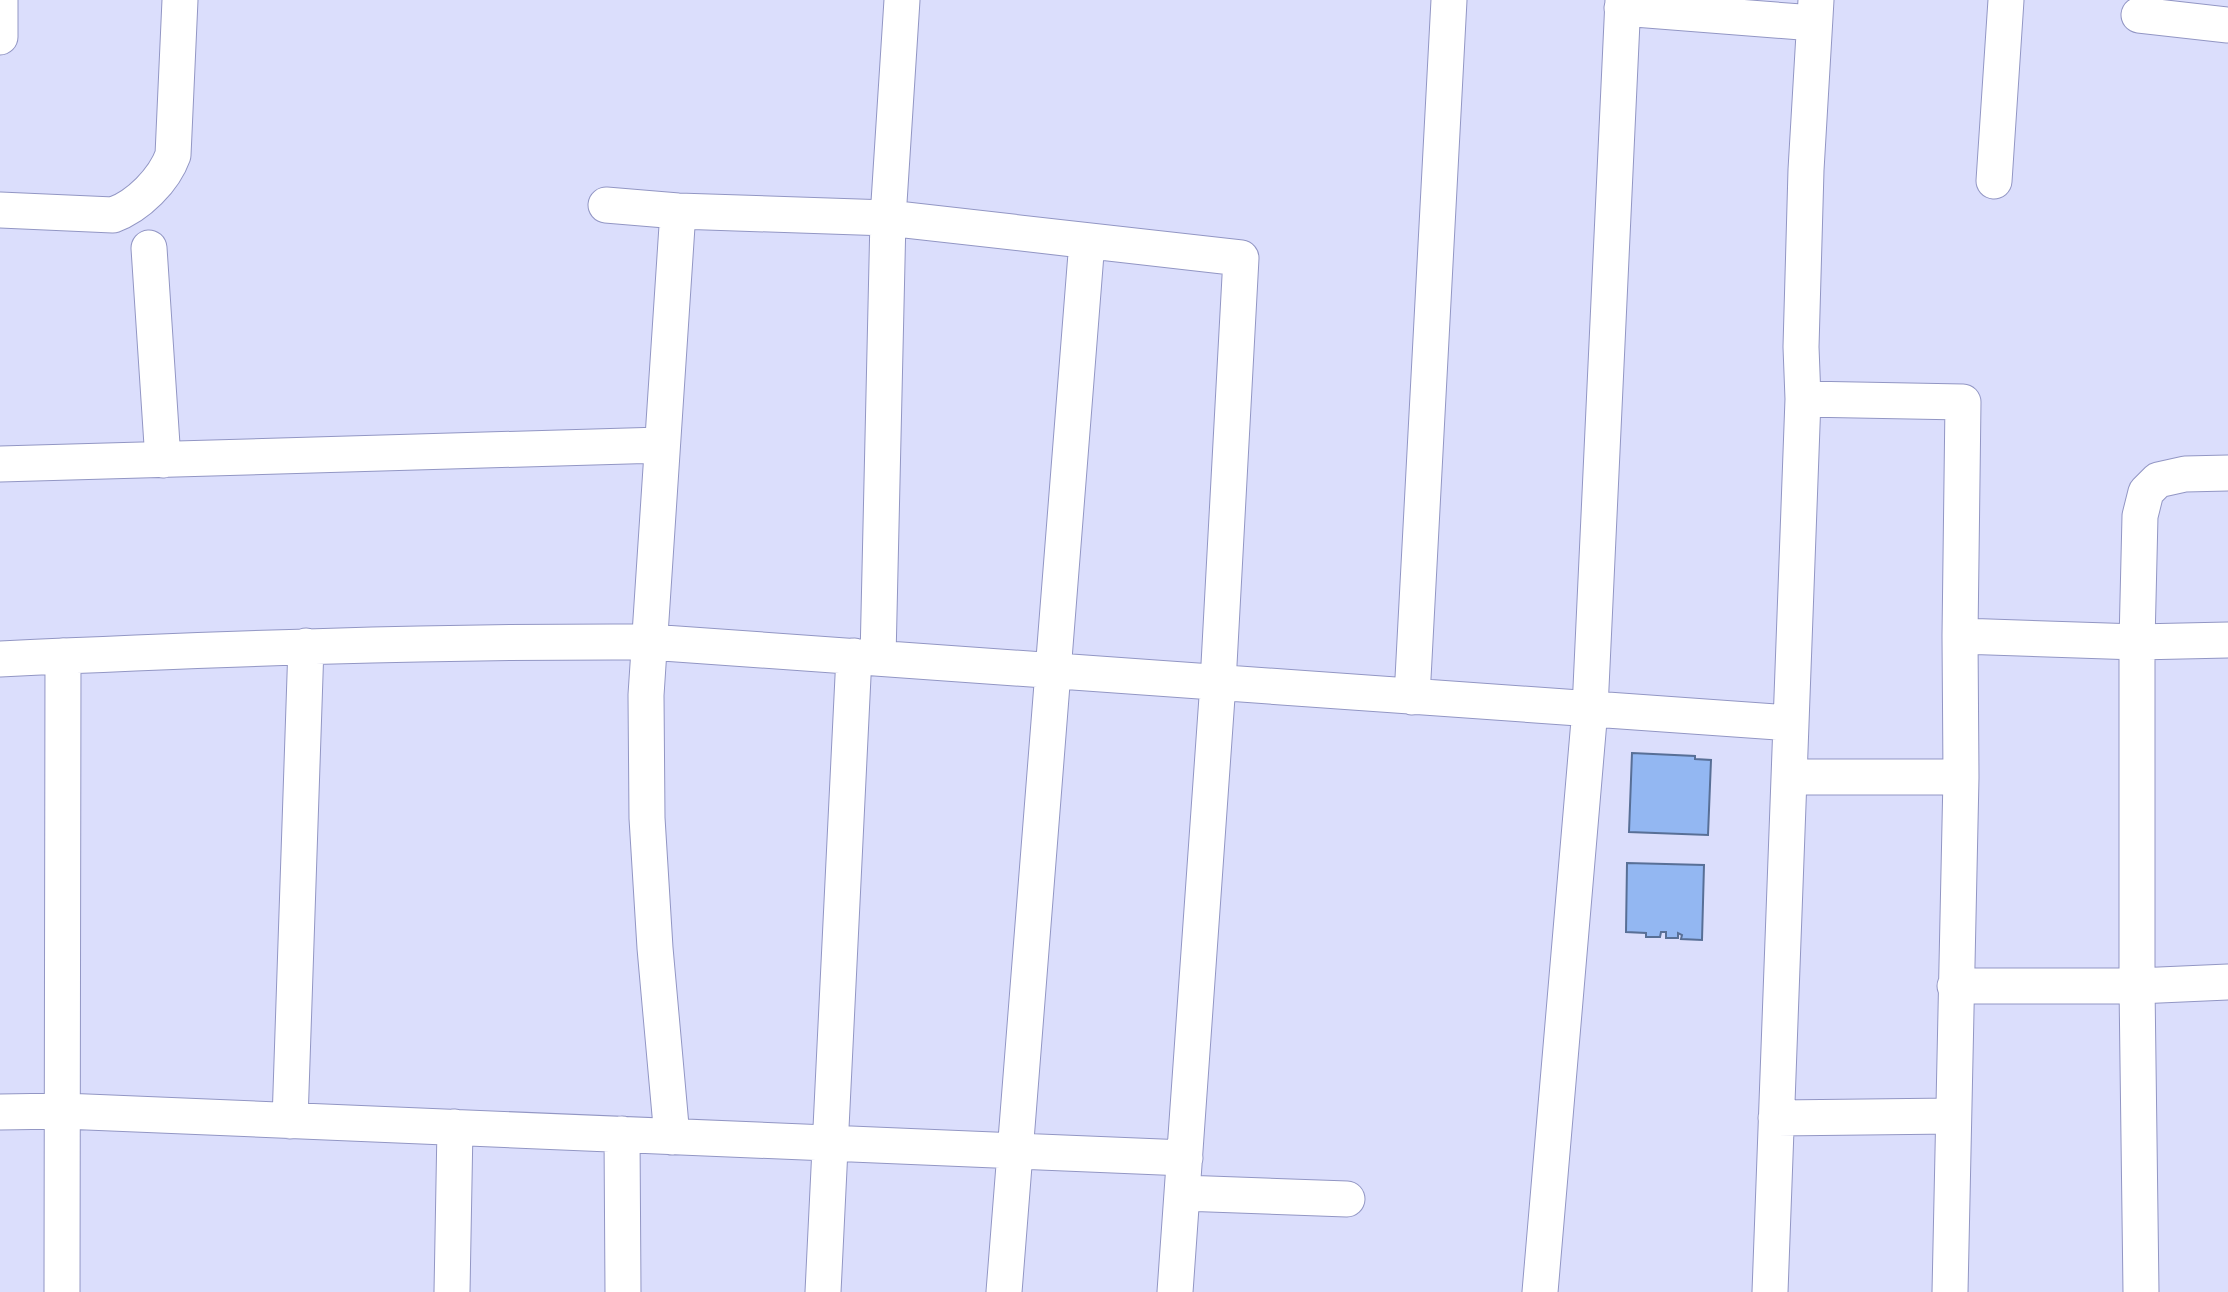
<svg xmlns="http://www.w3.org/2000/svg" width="2228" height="1292" font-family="'Varela Round',sans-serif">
<rect width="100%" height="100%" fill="#dbdefc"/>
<!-- building -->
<path fill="#93b7f2" stroke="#586f96" stroke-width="2" d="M1632,753L1695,756V759L1711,760L1708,835L1629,832Z
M1627,863L1704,865L1702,940L1681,939L1682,935L1678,933V938H1666V932H1661L1660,937H1646V933L1626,932Z"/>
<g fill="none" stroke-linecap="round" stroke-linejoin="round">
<defs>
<path id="street" d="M1622,8L1814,23
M2139,15L2228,25
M0,37V0
M1994,181L2006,0
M606,205L678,211L888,218L1241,258L1218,683L1175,1292
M0,210L113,215C138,206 164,180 173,155L180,0
M149,248L163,460
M1803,399L1963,402L1960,636L1961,777L1950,1292
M0,464L662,445
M1960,636L2137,642L2228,640
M878,658L888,218L902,0
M0,659C216,649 432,641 649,642L1790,723
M1412,697L1449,0
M1789,777H1961
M1955,986H2137L2228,982
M0,1112L63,1111L1185,1158
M1776,1118L1952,1116
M290,1121L306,646
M622,1134L623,1292
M672,1137L655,948L647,818L646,695L678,211
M1182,1193L1347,1199
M62,1292L63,656
M452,1292L455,1127
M823,1292L854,656
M1004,1292L1087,241
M1540,1292L1590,709L1623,0
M1770,1292L1803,399L1801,347L1806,170L1816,0
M2141,1292L2137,986V642L2140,516L2146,492L2158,480L2185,474L2228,473"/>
</defs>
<!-- street casing -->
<use href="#street" stroke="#9296c4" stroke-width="37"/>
<!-- street -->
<use href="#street" stroke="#fff" stroke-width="35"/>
</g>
</svg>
